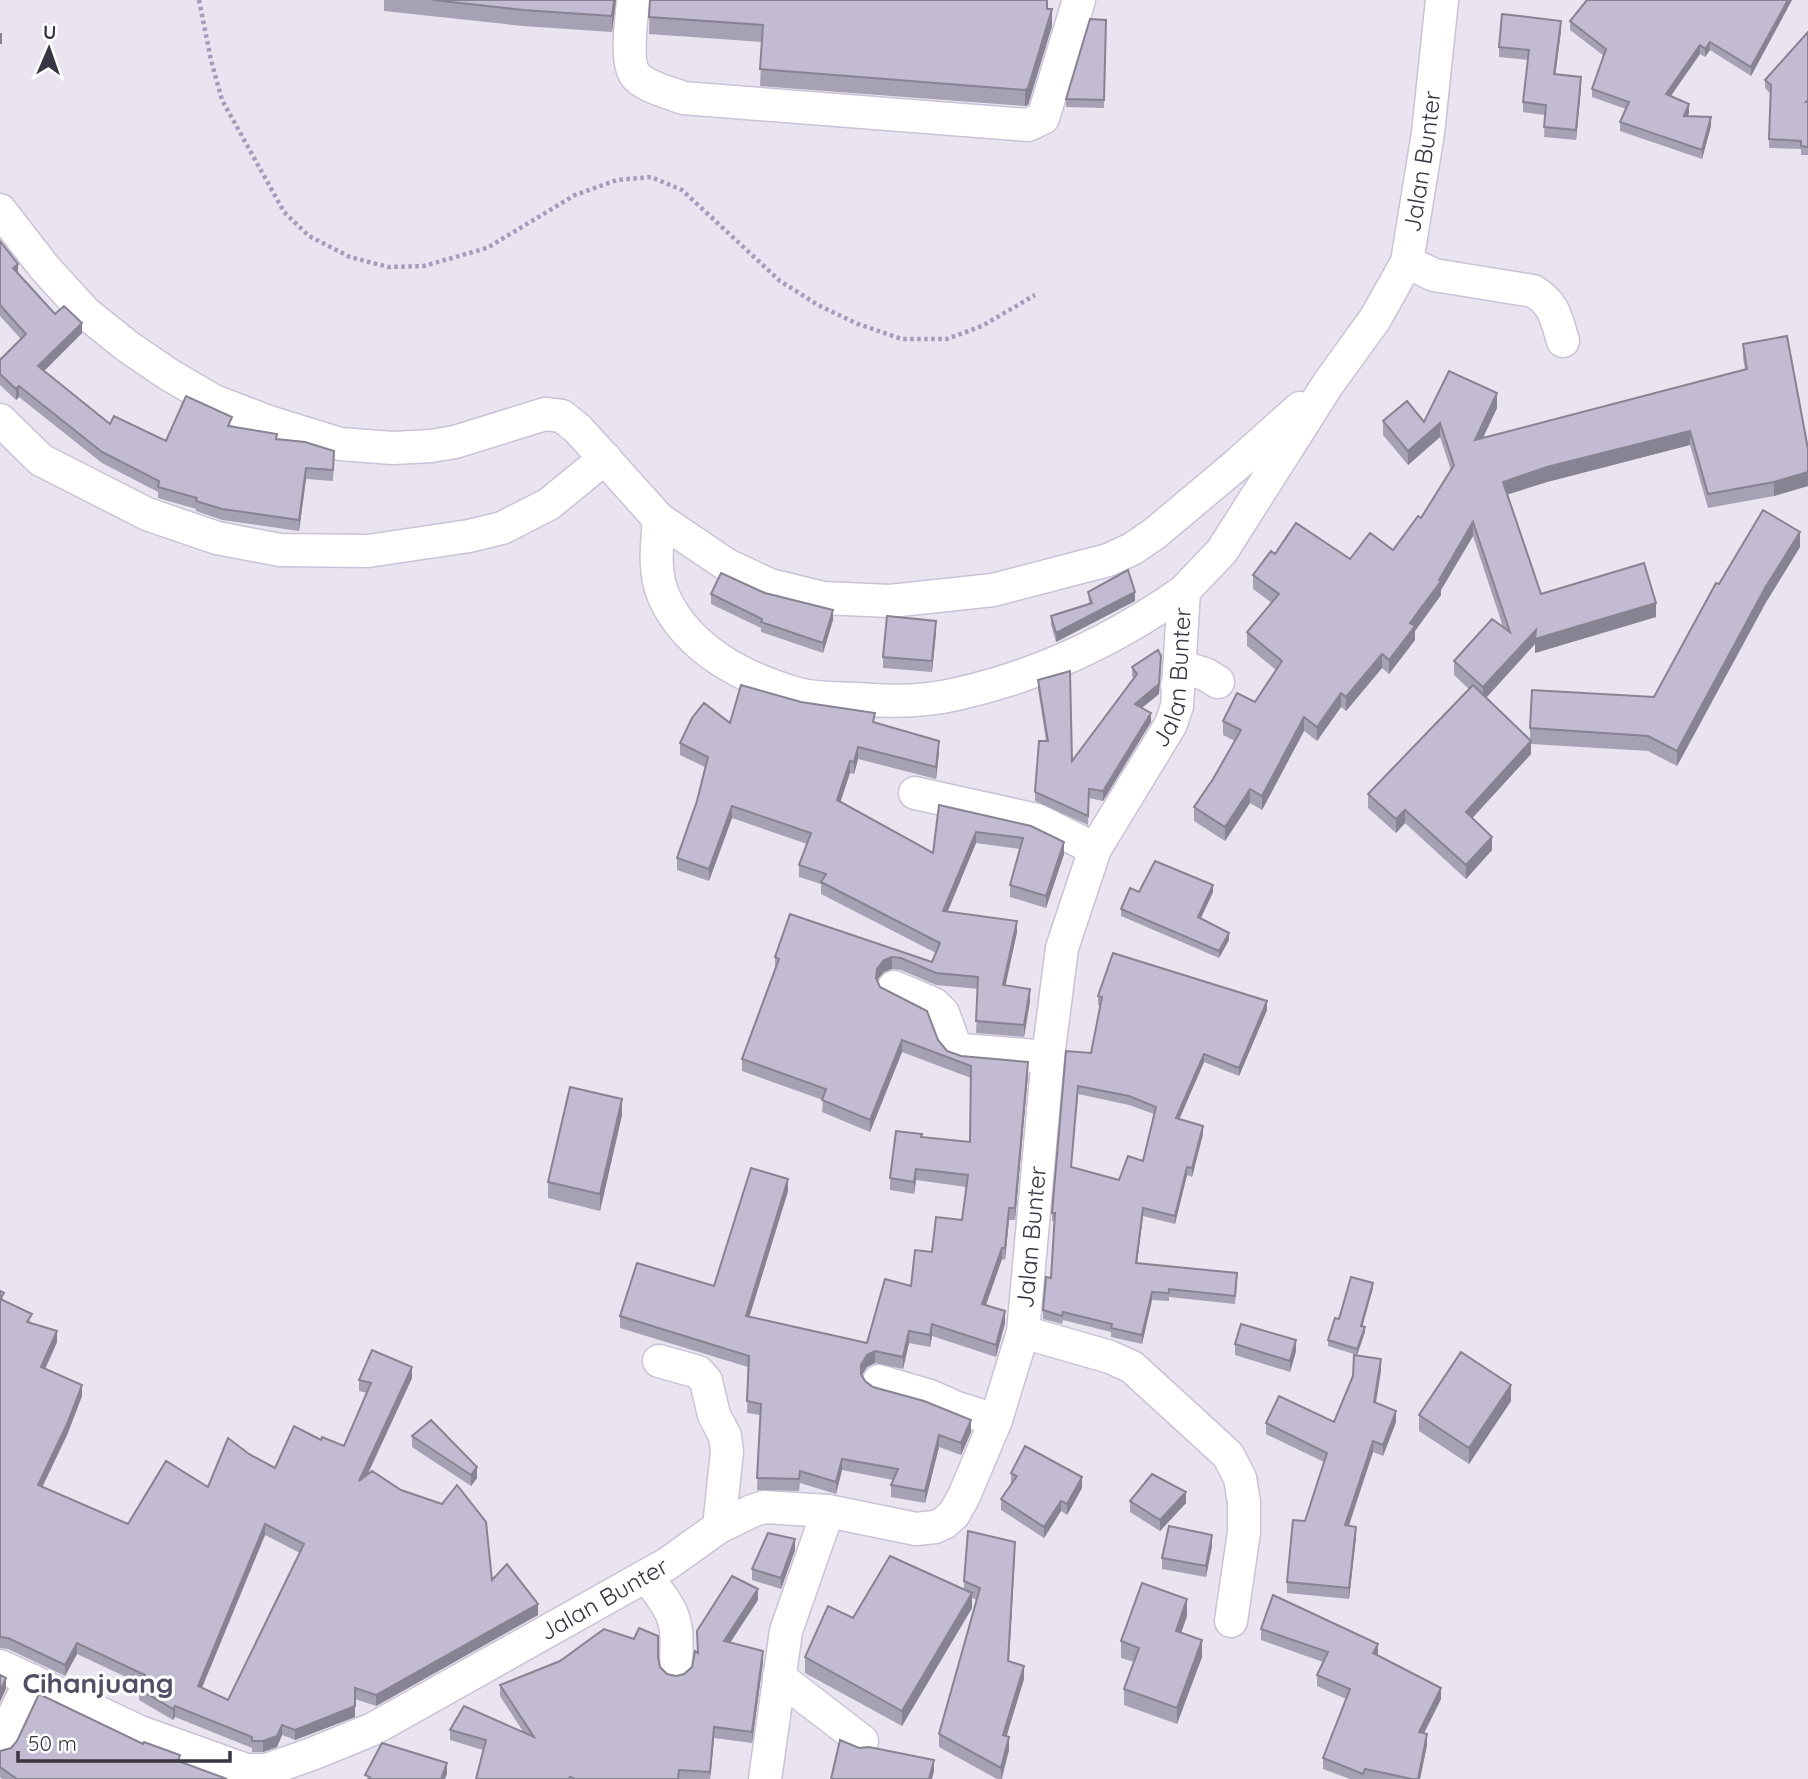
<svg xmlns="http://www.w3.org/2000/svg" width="1808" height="1779" font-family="Quicksand,sans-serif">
<rect width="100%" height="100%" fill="#eae4f0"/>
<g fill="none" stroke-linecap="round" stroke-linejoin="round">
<defs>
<g id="minor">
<path d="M633,0C632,18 624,64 637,77C648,88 669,92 683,98L1028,125L1043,118L1079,0"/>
<path d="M0,210L44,267L86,313L127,346L168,374L214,401L269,422L340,444L393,448L431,446L455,442L545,414L562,416L578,429L659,519L727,565L770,585L823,598L890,601L993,590L1108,560L1132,549L1154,534L1234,467L1300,408"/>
<path d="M1407,262L1434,275L1533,291C1555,304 1556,318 1563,341"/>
<path d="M0,420L41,460L147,514L217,538L280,550L368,551L469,536L502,528L549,504L605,458"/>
<path d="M659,519C657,545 653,572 664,597C688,650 745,679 798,694C816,699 838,698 857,699C890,702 924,702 957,694C1038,676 1116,639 1184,591"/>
<path d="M1177,686L1184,668L1205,674L1218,682"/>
<path d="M915,793L1037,820L1095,849"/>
<path d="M894,987L934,1004L943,1013L955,1046L963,1050L1048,1057"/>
<path d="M1023,1332L1110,1357L1132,1367L1228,1455L1240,1478L1244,1502V1532L1231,1621"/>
<path d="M659,1361L698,1372L706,1381L714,1415L725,1436L727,1451L719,1527"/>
<path d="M879,1381L930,1396L957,1408L996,1420"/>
<path d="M646,1576C677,1616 678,1618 676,1669"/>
<path id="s1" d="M0,1666L140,1732L246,1770H266L312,1754L373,1729L667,1564L719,1527L752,1511L764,1507L828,1511L916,1529L935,1527L944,1523L954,1514L964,1496L996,1420L1023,1332L1048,1057L1062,948L1095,849L1171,724L1177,706L1184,591L1222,551L1328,384L1375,319L1407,262L1428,133L1442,0"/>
<path d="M779,1677L862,1741"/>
<path d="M0,1744L31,1680"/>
<path d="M765,1779L786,1631L828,1511"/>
</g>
</defs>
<!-- minor casing -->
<use href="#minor" stroke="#cac2d6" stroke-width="35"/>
<!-- path -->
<path stroke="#a79abb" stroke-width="4.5" stroke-dasharray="3.5 3.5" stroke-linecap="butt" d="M199,0L211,60L222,100L284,212L309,236L350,257L388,267L424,266L487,248L575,195L617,180L651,177L682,190L780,281L818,305L858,324L902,339H947L982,326L1035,295"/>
<!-- minor -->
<use href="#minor" stroke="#fff" stroke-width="32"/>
</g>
<!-- wall -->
<path fill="#a7a1b4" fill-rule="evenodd" d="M384,0H616L612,32L523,26L384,11Z
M650,0H1048V9L1052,26L1028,105L1025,106L760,86L762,42L649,34Z
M1587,0H1792L1751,76L1710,50L1705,57L1700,54L1670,96L1689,113L1687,116L1711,126L1702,159L1620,131V122L1626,109L1592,97V89L1604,56L1570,30V21Z
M1106,20L1104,108L1066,107V99Z
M1561,31L1555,75L1581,88L1576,140L1544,137L1545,115L1523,112V102L1528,60L1499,57V47Z
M1808,32V155H1801V149L1769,148L1770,93L1765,88V80Z
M0,241L18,273L55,314L82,333L44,371L110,424L166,441L232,427L277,439L334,462L333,481L306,479L299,531L222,520L196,511V509L158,498V492L102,463L19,397L16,400L0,385V360L21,339L0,316Z
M1743,344L1808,449V486L1774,496L1708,508L1690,445L1547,482L1507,494L1541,594L1656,617L1535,653V644L1486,698L1530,739V728L1654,697L1719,584L1800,547L1765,604L1677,766L1648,751L1531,744V754L1472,818L1492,850L1466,879L1405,823L1396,833L1368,808V794L1469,689L1454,675V661L1503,627L1473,536L1441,590V595L1415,631V640L1389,674L1382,668L1346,711L1341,707L1317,741L1304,731L1262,810L1250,803L1225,841L1194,821V807L1213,779L1235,741L1223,735V721L1255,702L1276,670L1247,646V632L1272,603L1253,589V575L1275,554L1350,559L1393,550L1421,518L1451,470L1440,437L1408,465L1383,435V421L1424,422L1497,408L1482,438L1745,370L1743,358Z
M1088,592L1135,601L1056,642L1051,625V616L1089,604Z
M765,593L833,620L823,653L761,632V628L711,604V594Z
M936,632L932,672L883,668V657Z
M1161,665L1159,694L1142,708L1151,722L1103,801L1089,798L1088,825L1035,801V792L1046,741L1038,689V680L1072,761L1134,678L1132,676V667Z
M730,723H875L939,753L936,779L858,759L854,774L850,773L840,802L933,853L939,805L1064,854L1046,908L1010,897V885L1020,849L976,843L947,912L1017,932L1005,986L1030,1001L1024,1037L976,1033L978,989L936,985L901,970L892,969L884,972L877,980L880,987L938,1040L947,1051L961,1056L1028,1074L1015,1220H1009L1005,1260L1002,1259L986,1305L1005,1323L996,1357L932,1336L930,1347L909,1343L903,1369L875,1363L867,1367L862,1375L865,1381L873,1387L971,1432L961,1455L939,1447L925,1503L891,1497V1485L893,1480L842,1470L836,1494L800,1483L799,1491L757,1490L760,1415L747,1413L748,1367L620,1328V1316L714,1286L788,1191L749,1317L867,1343L911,1286L932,1252L962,1220L966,1187L916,1180L914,1194L890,1190V1178L922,1137L970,1142L971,1078L902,1052L870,1132L822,1112L823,1100L742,1071V1059L775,969V957L790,914L932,962L936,953L821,894V884L799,877V865L807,844L732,818L709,881L677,870V858L697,801L705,767L680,755V743Z
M1139,892H1213L1201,918L1229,940L1219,958L1121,916V909Z
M1098,996L1267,1010L1239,1076L1204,1062L1179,1119L1203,1134L1192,1177L1187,1175L1175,1224L1143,1216L1137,1263L1237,1281L1235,1304L1169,1297V1301L1152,1300L1142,1344L1111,1337V1332L1063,1320L1062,1324L1043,1319V1310L1051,1278L1054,1221H1052V1213L1066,1051L1091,1053L1100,1005H1098ZM1078,1094L1129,1105L1154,1114L1143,1161L1119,1180L1071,1167Z
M622,1115L600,1211L548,1198V1182Z
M1373,1288L1362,1326L1365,1332L1357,1355L1328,1346V1340L1339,1319Z
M0,1291L4,1301L57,1342L45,1369L82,1396L67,1435L42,1487L128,1524L208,1487L249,1454L275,1468L321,1440L344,1446L367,1393L359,1391V1380L412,1378L368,1474L492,1580L538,1615L376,1706L355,1699V1717L295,1740L282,1735L277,1747L263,1752H252V1748L175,1717L173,1720L139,1700V1689L141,1684L77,1654L65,1676L8,1649L0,1648ZM265,1535L300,1553L228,1700L202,1688Z
M1235,1344L1296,1351L1290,1372L1235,1355Z
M1381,1370L1376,1403L1396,1422L1383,1456L1373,1452L1349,1526L1356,1537L1349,1599L1287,1593V1582L1324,1462L1266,1434V1423L1334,1422Z
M1511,1401L1469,1464L1419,1431V1415Z
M412,1436L477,1478L471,1486L412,1447Z
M1011,1473L1082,1488L1067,1515L1061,1511L1044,1538L1001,1510V1499L1011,1484Z
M1130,1501L1186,1503L1160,1531L1130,1512Z
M1212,1546L1206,1577L1162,1569V1558Z
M795,1550L781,1589L752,1580V1569Z
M1015,1555L1009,1661L1024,1679L1006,1736L1009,1750L1002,1779H997L939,1747V1734L977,1600L972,1598V1608L902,1726L805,1673V1657L853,1618L964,1589V1581Z
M758,1600L730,1643L763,1662L752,1743L714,1738L710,1779H476L483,1750L450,1740V1730L524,1733L500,1696V1685L658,1658L660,1667L667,1674L676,1676L684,1674L692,1667L697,1652Z
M1187,1616L1181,1633L1202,1657L1177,1724L1124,1705V1689L1134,1662L1121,1658V1641Z
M1261,1629L1378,1655L1441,1699L1424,1733L1427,1745L1420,1779H1350L1323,1769V1758L1346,1699L1317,1686V1675L1323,1662L1261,1640Z
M143,1744L180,1761L227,1779H2L0,1777V1751Z"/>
<!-- shaded-wall -->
<path fill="#888392" d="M614,0H616L612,32V16Z
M1788,0H1792L1751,76V67Z
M1052,9V26L1028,105L1025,106V90Z
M1561,21V31L1554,85V74Z
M0,33H2V44H0Z
M1710,42V50L1705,57V49Z
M1700,45V54L1666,103V94Z
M1581,77V88L1576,140V130Z
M1689,104V113L1684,125V116Z
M1711,117V126L1702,159V150Z
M18,264V275L13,268Z
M82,323V333L38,377V366Z
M19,386V397L16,400V389Z
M1497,393V408L1475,455V440Z
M1440,423V437L1408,465V451Z
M1690,431V445L1547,482L1503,496V482L1547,467Z
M306,468V479L299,531V520Z
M1808,472V486L1774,496V482Z
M1473,522V536L1441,590V595L1415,631V640L1389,674V660L1410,623L1439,580Z
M1800,532V547L1765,604L1677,766V751L1765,588Z
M1135,592V601L1056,642V633Z
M1656,603V617L1535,653V644L1483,701V687L1536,630Z
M833,610V620L823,653V643Z
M936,621V632L932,672V661Z
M1382,654V668L1346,711V697Z
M1161,656L1159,694L1135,713V704Z
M1341,693V707L1317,741V727Z
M1151,713V722L1103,801V791Z
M1304,717V731L1262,810V796Z
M939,741V753L936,779V767Z
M1531,741V754L1466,825V812Z
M858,747V759L854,774V762Z
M850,761V773L837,812V800Z
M1250,789V803L1225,841V827Z
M732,806V818L709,881V869Z
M1405,810V823L1396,833V819Z
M976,832V843L943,923V911Z
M1492,837V850L1466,879V865Z
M1064,842V854L1046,908V896Z
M1213,885V892L1198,924V917Z
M1017,921V932L1003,997V985Z
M1229,933V940L1219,958V951Z
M892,957V969L884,972L877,980L876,978L877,969L884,960Z
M1030,989V1001L1024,1037V1025Z
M1267,1001V1010L1239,1076V1068Z
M902,1040V1052L870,1132V1120Z
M1204,1054V1062L1176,1127V1118Z
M1028,1062V1074L1015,1220V1208Z
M622,1099V1115L600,1211V1194Z
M1203,1126V1134L1192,1177V1168Z
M1187,1167V1175L1175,1224V1216Z
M916,1169V1180L914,1194V1182Z
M788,1179V1191L746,1328V1316Z
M1009,1208V1220L1005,1260V1248Z
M1143,1208V1216L1136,1271V1263Z
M1002,1248V1259L982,1316V1304Z
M1373,1283V1288L1361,1331V1326Z
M1152,1292V1300L1142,1344V1335Z
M1005,1311V1323L996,1357V1345Z
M932,1324V1336L930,1347V1335Z
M1365,1327V1332L1357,1355V1349Z
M57,1331V1342L41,1378V1367Z
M909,1331V1343L903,1369V1357Z
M1296,1340V1351L1290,1372V1361Z
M875,1351V1363L867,1367L861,1376V1365L867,1355Z
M1381,1359V1370L1374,1413V1402Z
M412,1367V1378L359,1492V1481Z
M82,1385V1396L67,1435L38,1496V1485Z
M1511,1385V1401L1469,1464V1448Z
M1396,1411V1422L1383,1456V1445Z
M971,1420V1432L961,1455V1443Z
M939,1435V1447L925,1503V1491Z
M1373,1441V1452L1345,1536V1525Z
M842,1459V1470L836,1494V1482Z
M477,1467V1478L471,1486V1475Z
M1082,1477V1488L1067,1515V1504Z
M1186,1492V1503L1160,1531V1520Z
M1061,1501V1511L1044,1538V1527Z
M265,1524V1535L198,1697V1686Z
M1356,1527V1537L1349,1599V1588Z
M1212,1535V1546L1206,1577V1566Z
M795,1539V1550L781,1589V1578Z
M1015,1542V1555L1008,1674V1661Z
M758,1589V1600L724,1652V1641Z
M972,1593V1608L902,1726V1711Z
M1187,1599V1616L1176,1647V1631Z
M538,1604V1615L376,1706V1695Z
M1202,1640V1657L1177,1724V1708Z
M77,1643V1654L65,1676V1665Z
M1378,1644V1655L1373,1653Z
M763,1651V1662L752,1743V1732Z
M1024,1666V1679L1003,1748V1735Z
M6,1678V1689L0,1702V1691Z
M355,1688V1717L295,1740V1730Z
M1441,1688V1699L1419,1743V1732Z
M175,1706V1717L173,1720V1709Z
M282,1725V1735L277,1747L263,1752V1741Z
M714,1727V1738L710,1779V1772Z
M1427,1734V1745L1420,1779H1418Z
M1009,1737V1750L1001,1779V1768Z
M934,1760V1771L932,1779H929Z
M447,1763V1774L445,1779H441Z"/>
<!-- building -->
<path fill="#c2bbd1" stroke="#888392" stroke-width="2" fill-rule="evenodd" d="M433,0H614L612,16L523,10Z
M650,0H1047V9H1052L1028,88L1025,90L760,69L763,25L649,17Z
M1587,0H1788L1751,67L1710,42L1705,49L1700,45L1666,94L1689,104L1684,116L1711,117L1702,150L1620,122L1629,102L1592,89L1606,49L1570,21Z
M1502,14L1561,21L1554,74L1581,77L1576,130L1544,127L1546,105L1523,102L1529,50L1499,47Z
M1090,19L1106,20L1104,100L1066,99Z
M1808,32V100L1806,102H1808V147L1801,146V141L1769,139L1771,85L1765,80Z
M0,241L18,264L13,268L55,314L64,306L82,323L38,366L110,424L114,416L166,441L186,396L232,417L228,426L277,434L276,439L305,442L334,451L333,470L306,468L299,520L222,509L196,501L197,498L158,487L159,481L102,452L19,386L16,389L0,374V360L26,334L0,305Z
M1787,336L1808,449V472L1774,482L1708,494L1690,431L1547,467L1503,482L1541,594L1644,563L1656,603L1535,639L1536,630L1483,687L1454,661L1492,619L1510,632L1473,522L1439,580L1441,581L1410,623L1415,626L1389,660L1382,654L1346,697L1341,693L1317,727L1304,717L1262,796L1250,789L1225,827L1194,807L1213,779L1241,730L1223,721L1237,693L1255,702L1282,661L1247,632L1279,594L1253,575L1271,551L1275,554L1296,523L1350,559L1370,533L1393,550L1418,516L1421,518L1454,465L1440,423L1408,451L1383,421L1407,401L1424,422L1449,371L1497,393L1475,440L1747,369L1743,344Z
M1763,510L1800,532L1765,588L1677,751L1648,736L1530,728L1532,690L1654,697L1716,583L1719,584Z
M1128,570L1135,592L1056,633L1051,616L1092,603L1088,592Z
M721,573L765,593L833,610L823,643L761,622L762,619L711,594Z
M887,616L936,621L932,661L883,657Z
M1158,650L1161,656L1159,684L1135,704L1151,713L1103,791L1089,789L1088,816L1035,792L1039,741H1048L1038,680L1070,671L1072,761L1137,674L1132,667Z
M741,685L801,702L875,713L873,722L939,741L936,767L858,747L854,762L850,761L837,800L933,853L939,805L1031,826L1064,842L1046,896L1010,885L1023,838L976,832L943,911L1017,921L1003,985L1030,989L1024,1025L976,1021L978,977L936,973L901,958L892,957L884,960L877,969L876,978L880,987L927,1011L938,1040L947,1051L961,1056L1028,1062L1015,1208H1009L1005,1248H1002L982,1304L1005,1311L996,1345L932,1324L930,1335L909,1331L903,1357L875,1351L867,1355L861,1365V1374L865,1381L873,1387L924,1401L971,1420L961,1443L939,1435L925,1491L891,1485L898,1469L842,1459L836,1482L800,1471L799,1479L757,1478L761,1404L747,1401L749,1356L620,1316L637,1263L714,1286L751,1168L788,1179L746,1316L867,1343L885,1279L911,1286L915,1250L932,1252L936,1217L962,1220L968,1175L916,1169L914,1182L890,1178L896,1131L922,1134L921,1137L970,1142L971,1066L902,1040L870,1120L822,1100L826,1089L742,1059L779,959L775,957L790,914L932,962L940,943L821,882L826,874L799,865L811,833L732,806L709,869L677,858L697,801L708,757L680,743L692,718L704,703L730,723Z
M1473,685L1531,741L1466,812L1492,837L1466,865L1405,810L1396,819L1368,794Z
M1155,861L1213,885L1198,917L1229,933L1219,951L1121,909L1130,888L1139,892Z
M1113,953L1267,1001L1239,1068L1204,1054L1176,1118L1203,1126L1192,1168L1187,1167L1175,1216L1143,1208L1136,1263L1237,1273L1235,1296L1169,1289V1293L1152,1292L1142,1335L1111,1328L1112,1324L1063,1312L1062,1316L1043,1310L1046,1277L1051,1278L1055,1213H1052L1066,1051L1091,1053L1102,997L1098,996ZM1078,1086L1129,1096L1156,1107L1143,1161L1128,1156L1119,1180L1071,1167Z
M570,1087L622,1099L600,1194L548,1182Z
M1351,1277L1373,1283L1361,1326L1365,1327L1357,1349L1328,1340L1335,1318L1339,1319Z
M0,1291L4,1293L0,1299L32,1314L27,1322L57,1331L41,1367L82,1385L67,1424L38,1485L128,1524L166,1461L208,1487L228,1438L249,1454L275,1468L294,1426L321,1440L322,1437L344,1446L371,1383L359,1380L372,1350L412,1367L359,1481L372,1471L401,1490L442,1504L457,1485L486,1522L492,1580L507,1564L538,1604L376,1695L355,1688V1706L295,1730L282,1725L277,1736L263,1741H252V1737L175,1706L173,1709L139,1689L145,1675L77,1643L65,1665L8,1638L0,1637ZM265,1524L304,1544L228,1700L198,1686Z
M1241,1324L1296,1340L1290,1361L1235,1344Z
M1461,1352L1511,1385L1469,1448L1419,1415Z
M1354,1355L1381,1359L1374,1402L1396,1411L1383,1445L1373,1441L1345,1525L1356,1527L1349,1588L1287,1582L1293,1520L1305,1521L1327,1453L1266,1423L1279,1396L1334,1422L1353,1376Z
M431,1420L477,1467L471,1475L412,1436Z
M1025,1446L1082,1477L1067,1504L1061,1501L1044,1527L1001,1499L1017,1476L1011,1473Z
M1152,1474L1186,1492L1160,1520L1130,1501Z
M1169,1526L1212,1535L1206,1566L1162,1558Z
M968,1531L1015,1542L1008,1661L1024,1666L1003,1735L1009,1737L1001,1768L939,1734L980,1588L964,1581Z
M768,1533L795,1539L781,1578L752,1569Z
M890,1556L972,1593L902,1711L805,1657L828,1606L853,1618Z
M732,1576L758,1589L724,1641L763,1651L752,1732L714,1727L710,1772L679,1770L678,1779H575L570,1777L569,1779H476L486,1740L450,1730L464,1706L534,1737L500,1685L560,1661L604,1629L634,1639L639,1628L658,1636V1657L660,1667L667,1674L676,1676L684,1674L692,1667L695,1651L698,1653L697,1631Z
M1142,1583L1187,1599L1176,1631L1202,1640L1177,1708L1124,1689L1139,1648L1121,1641Z
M1273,1595L1378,1644L1373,1653L1441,1688L1419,1732L1427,1734L1418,1779H1412L1365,1769L1363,1774L1323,1758L1350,1689L1317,1675L1328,1652L1261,1629Z
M0,1675L6,1678L0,1691Z
M39,1694L143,1744L144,1742L180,1755L178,1761L227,1779H17L0,1767V1751L11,1748L17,1741Z
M840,1740L859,1748L869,1747L934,1760L929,1779H831Z
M382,1743L447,1763L441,1779H368L370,1777L365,1775Z"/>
<g text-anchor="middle" stroke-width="6" stroke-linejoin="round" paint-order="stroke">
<!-- street labels -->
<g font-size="24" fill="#393542" stroke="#fff">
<text dy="8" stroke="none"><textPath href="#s1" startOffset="2515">Jalan Bunter</textPath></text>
<text dy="8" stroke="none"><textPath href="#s1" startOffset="1927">Jalan Bunter</textPath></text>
<text dy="8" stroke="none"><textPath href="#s1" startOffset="1339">Jalan Bunter</textPath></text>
<text dy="8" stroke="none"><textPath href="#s1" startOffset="667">Jalan Bunter</textPath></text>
</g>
<!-- quarter labels -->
<g font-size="28" font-weight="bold" fill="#554d64" stroke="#fff">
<text x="98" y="1693">Cihanjuang</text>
</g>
</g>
<!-- north arrow -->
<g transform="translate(49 49) rotate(2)" stroke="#ffffff" stroke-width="5" paint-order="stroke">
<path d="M0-5L12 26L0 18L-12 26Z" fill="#393542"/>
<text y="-10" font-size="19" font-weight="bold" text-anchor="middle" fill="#393542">U</text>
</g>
<!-- scale -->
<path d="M18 1751v10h212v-10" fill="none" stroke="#393542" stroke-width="3.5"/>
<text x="28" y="1751" font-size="21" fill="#393542" stroke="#ffffff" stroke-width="5" paint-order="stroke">50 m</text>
</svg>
